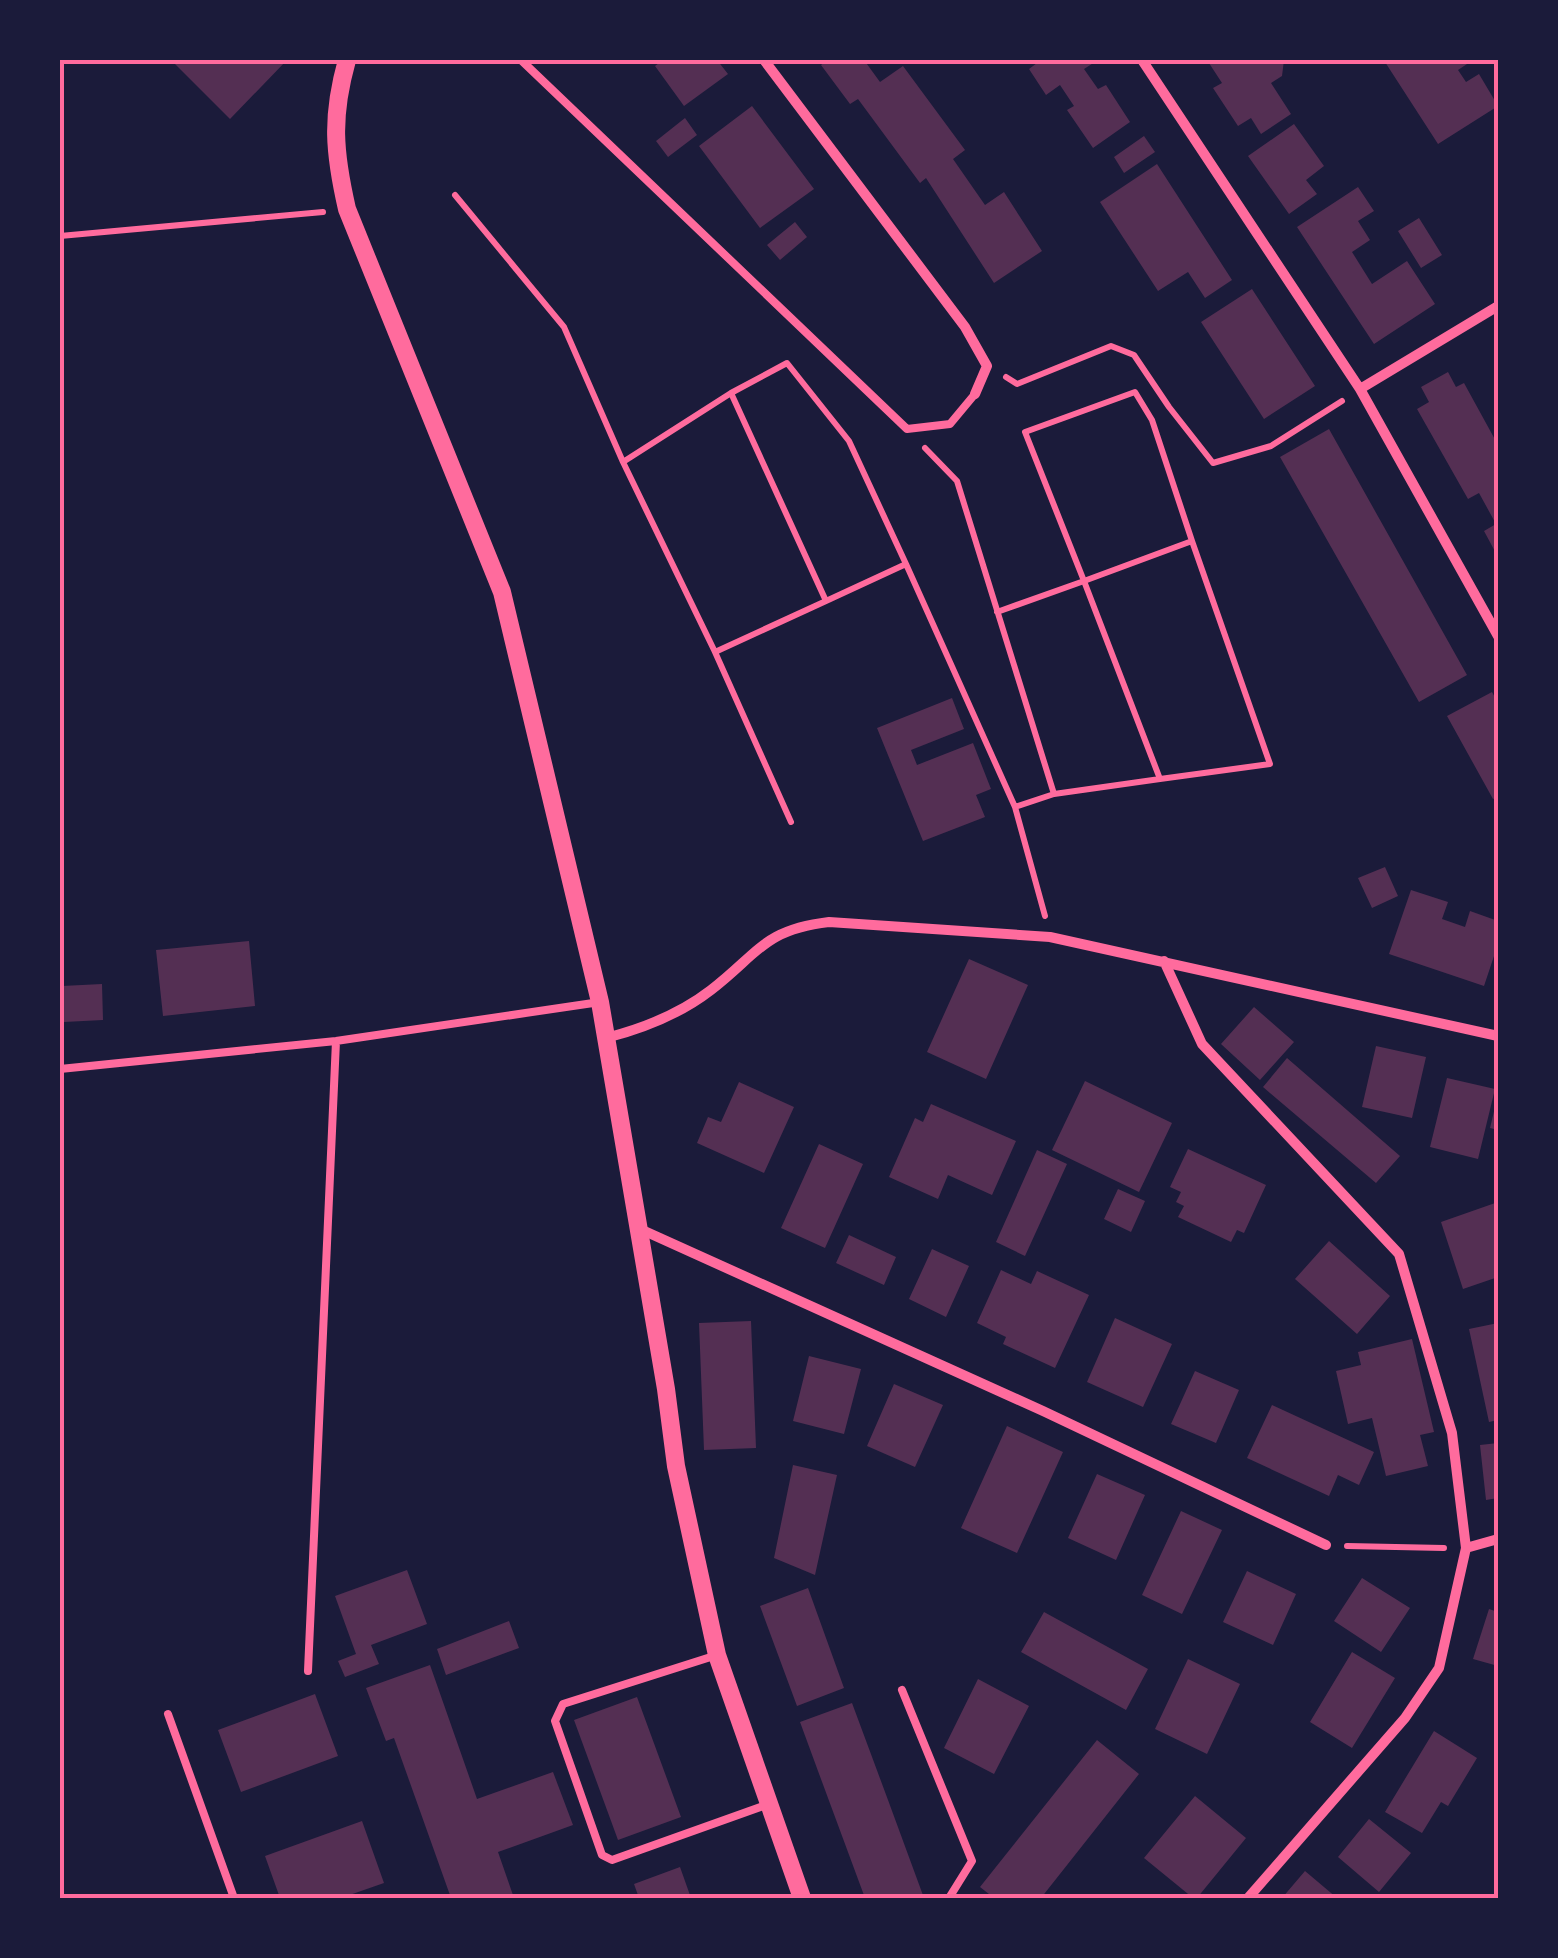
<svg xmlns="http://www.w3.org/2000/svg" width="1558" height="1958" font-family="Commissioner,sans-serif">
<rect width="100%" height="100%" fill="#1b1b3a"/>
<!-- building -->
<path fill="#542f53" d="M177,60H287L230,119L174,63Z
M663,60H717L728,74L684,106L655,66Z
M827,60H864L880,82L903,66L965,150L953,159L985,205L1004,192L1042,251L994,283L926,178L920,183L858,99L850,104L821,65Z
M1041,60H1098L1084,69L1098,89L1106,85L1130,122L1093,148L1067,110L1074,106L1060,85L1046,95L1029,69Z
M1207,60H1284L1282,76L1271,83L1291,114L1261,134L1251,118L1238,126L1213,88L1222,83Z
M1388,60H1473L1458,70L1466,82L1479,74L1498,106L1438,144L1385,62Z
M752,106L814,189L760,228L699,146Z
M685,118L697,135L668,157L656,141Z
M1294,124L1324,166L1306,180L1317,194L1289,214L1248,156Z
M1144,136L1155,152L1124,173L1114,157Z
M1157,164L1232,280L1205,298L1188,272L1158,291L1100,202Z
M1358,187L1374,211L1358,221L1370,240L1352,252L1372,284L1407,261L1435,304L1374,344L1297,227Z
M1419,218L1442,255L1421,268L1398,231Z
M795,222L807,237L780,260L767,245Z
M1252,289L1315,386L1264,419L1201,322Z
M1448,372L1456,387L1464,383L1498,445V557L1484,531L1496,524L1479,493L1468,499L1417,409L1429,402L1421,387Z
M1329,429L1467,675L1419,702L1280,457Z
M1492,692L1498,703V797L1493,799L1447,716Z
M952,698L964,729L911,750L917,765L973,743L991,789L976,795L985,817L923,841L877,728Z
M1385,867L1398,896L1372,908L1358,878Z
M1411,890L1448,902L1442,919L1465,927L1470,911L1498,921V944L1484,986L1389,954Z
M249,941L255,1006L163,1016L156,950Z
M969,959L1028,985L986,1079L927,1052Z
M102,984L103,1020L64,1022L62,986Z
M1254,1007L1294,1042L1260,1080L1221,1044Z
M1376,1046L1426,1057L1412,1118L1362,1107Z
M1287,1058L1400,1156L1376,1183L1263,1087Z
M1447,1078L1495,1089L1478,1159L1430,1147Z
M1085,1081L1172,1123L1139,1192L1052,1150Z
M739,1082L794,1107L764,1173L697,1143L708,1117L721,1122Z
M1497,1099H1498V1130L1490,1128Z
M931,1104L1016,1141L992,1195L948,1175L938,1199L889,1177L915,1118L923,1122Z
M819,1144L863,1164L825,1248L781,1228Z
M1188,1149L1266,1185L1244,1233L1237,1230L1231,1242L1178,1217L1184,1206L1176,1202L1181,1192L1170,1187Z
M1037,1150L1067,1164L1025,1256L996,1242Z
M1118,1189L1145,1201L1131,1232L1104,1219Z
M1498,1202V1277L1463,1289L1441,1222Z
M849,1235L896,1257L884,1285L836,1263Z
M1329,1241L1390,1296L1357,1334L1295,1279Z
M932,1249L969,1266L946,1317L909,1299Z
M1001,1270L1031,1284L1037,1271L1089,1295L1055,1368L1003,1344L1006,1337L977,1323Z
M1115,1318L1172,1344L1143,1407L1087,1382Z
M751,1321L756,1448L704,1450L699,1323Z
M1498,1323V1420L1489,1422L1469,1329Z
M1412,1339L1434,1432L1420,1435L1428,1466L1386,1476L1372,1418L1348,1424L1336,1371L1361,1365L1358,1352Z
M809,1356L861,1369L844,1434L793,1421Z
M1195,1371L1239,1390L1216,1443L1171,1424Z
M894,1384L943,1405L915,1467L867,1446Z
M1272,1405L1374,1452L1359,1485L1338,1475L1329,1496L1247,1458Z
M1007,1426L1063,1452L1017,1553L961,1528Z
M1498,1443V1498L1486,1500L1480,1445Z
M793,1465L837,1475L815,1575L774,1558Z
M1097,1474L1145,1495L1116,1560L1068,1538Z
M1181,1511L1222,1530L1182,1614L1142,1595Z
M407,1570L427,1624L371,1645L379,1664L345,1677L338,1661L356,1654L335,1596Z
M1247,1571L1296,1594L1273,1645L1223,1622Z
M1362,1578L1410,1608L1381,1652L1334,1621Z
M808,1588L844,1688L797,1706L760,1606Z
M1489,1609L1498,1612V1666L1473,1659Z
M1044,1612L1148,1669L1126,1710L1021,1652Z
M509,1621L519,1648L446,1675L437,1649Z
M1352,1652L1395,1678L1352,1748L1310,1722Z
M1188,1659L1240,1684L1207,1754L1155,1729Z
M430,1665L477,1799L553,1772L573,1825L498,1852L514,1898H451L394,1738L386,1741L366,1688Z
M978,1679L1029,1706L994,1774L944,1748Z
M315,1694L338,1756L241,1792L218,1730Z
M637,1697L681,1817L618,1840L574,1720Z
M852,1703L888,1800L924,1898H865L818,1771L800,1722Z
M1434,1731L1477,1758L1448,1806L1441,1802L1422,1833L1385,1812Z
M1097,1740L1139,1774L1041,1898H994L980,1887Z
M1195,1796L1246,1838L1197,1898H1193L1144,1858Z
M1369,1819L1411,1853L1379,1892L1338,1857Z
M362,1821L384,1883L341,1898H280L265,1856Z
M680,1867L691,1898H639L634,1884Z
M1305,1871L1337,1898H1282Z"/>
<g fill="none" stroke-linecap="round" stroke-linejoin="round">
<!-- path -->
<path stroke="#ff6b9d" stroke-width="6" d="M455,195L564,327L623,462
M60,236L323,212
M1006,377L1017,384L1111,346L1134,355L1169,407L1213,463L1271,446L1342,401
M731,393L623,462L715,652L826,601
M925,448L957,481L1054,794L1015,807L1045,916
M906,564L849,441L787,363L731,393L826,601L906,564L1015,807
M997,612L1084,581L1160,779L1054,794
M715,652L791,822
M1160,779L1270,764L1192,541L1084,581L1025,432L1135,392L1152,420L1192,541
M1347,1546L1444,1548"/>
<!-- service -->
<path stroke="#ff6b9d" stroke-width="8" d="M521,60L907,429L950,424L975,394
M60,1069L336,1041L600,1002
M717,1655L563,1704L555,1721L602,1855L612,1860L769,1804
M308,1671L336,1041
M902,1690L972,1861L949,1898
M168,1714L234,1898"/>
<!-- minor -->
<path stroke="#ff6b9d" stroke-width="10" d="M764,60L965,327L987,366L975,394
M1142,60L1360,389L1498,636
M1360,389L1498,306
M1164,961L1202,1044L1399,1254L1452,1433L1466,1548L1439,1668L1405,1718L1248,1898
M606,1038C645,1028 680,1014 711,990C759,953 763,930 829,922L1050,937L1498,1036
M640,1229L1043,1411L1326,1545
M1466,1548L1498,1539"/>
<!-- tertiary -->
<path stroke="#ff6b9d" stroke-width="18" d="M347,60C331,117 334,152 347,209L502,592L600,1002L666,1389L676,1466L717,1655L802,1898"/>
</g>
<!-- border -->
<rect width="1558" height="1958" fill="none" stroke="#1b1b3a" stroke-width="125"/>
<rect x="62" y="62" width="1434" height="1834" fill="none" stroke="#ff6b9d" stroke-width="4"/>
</svg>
